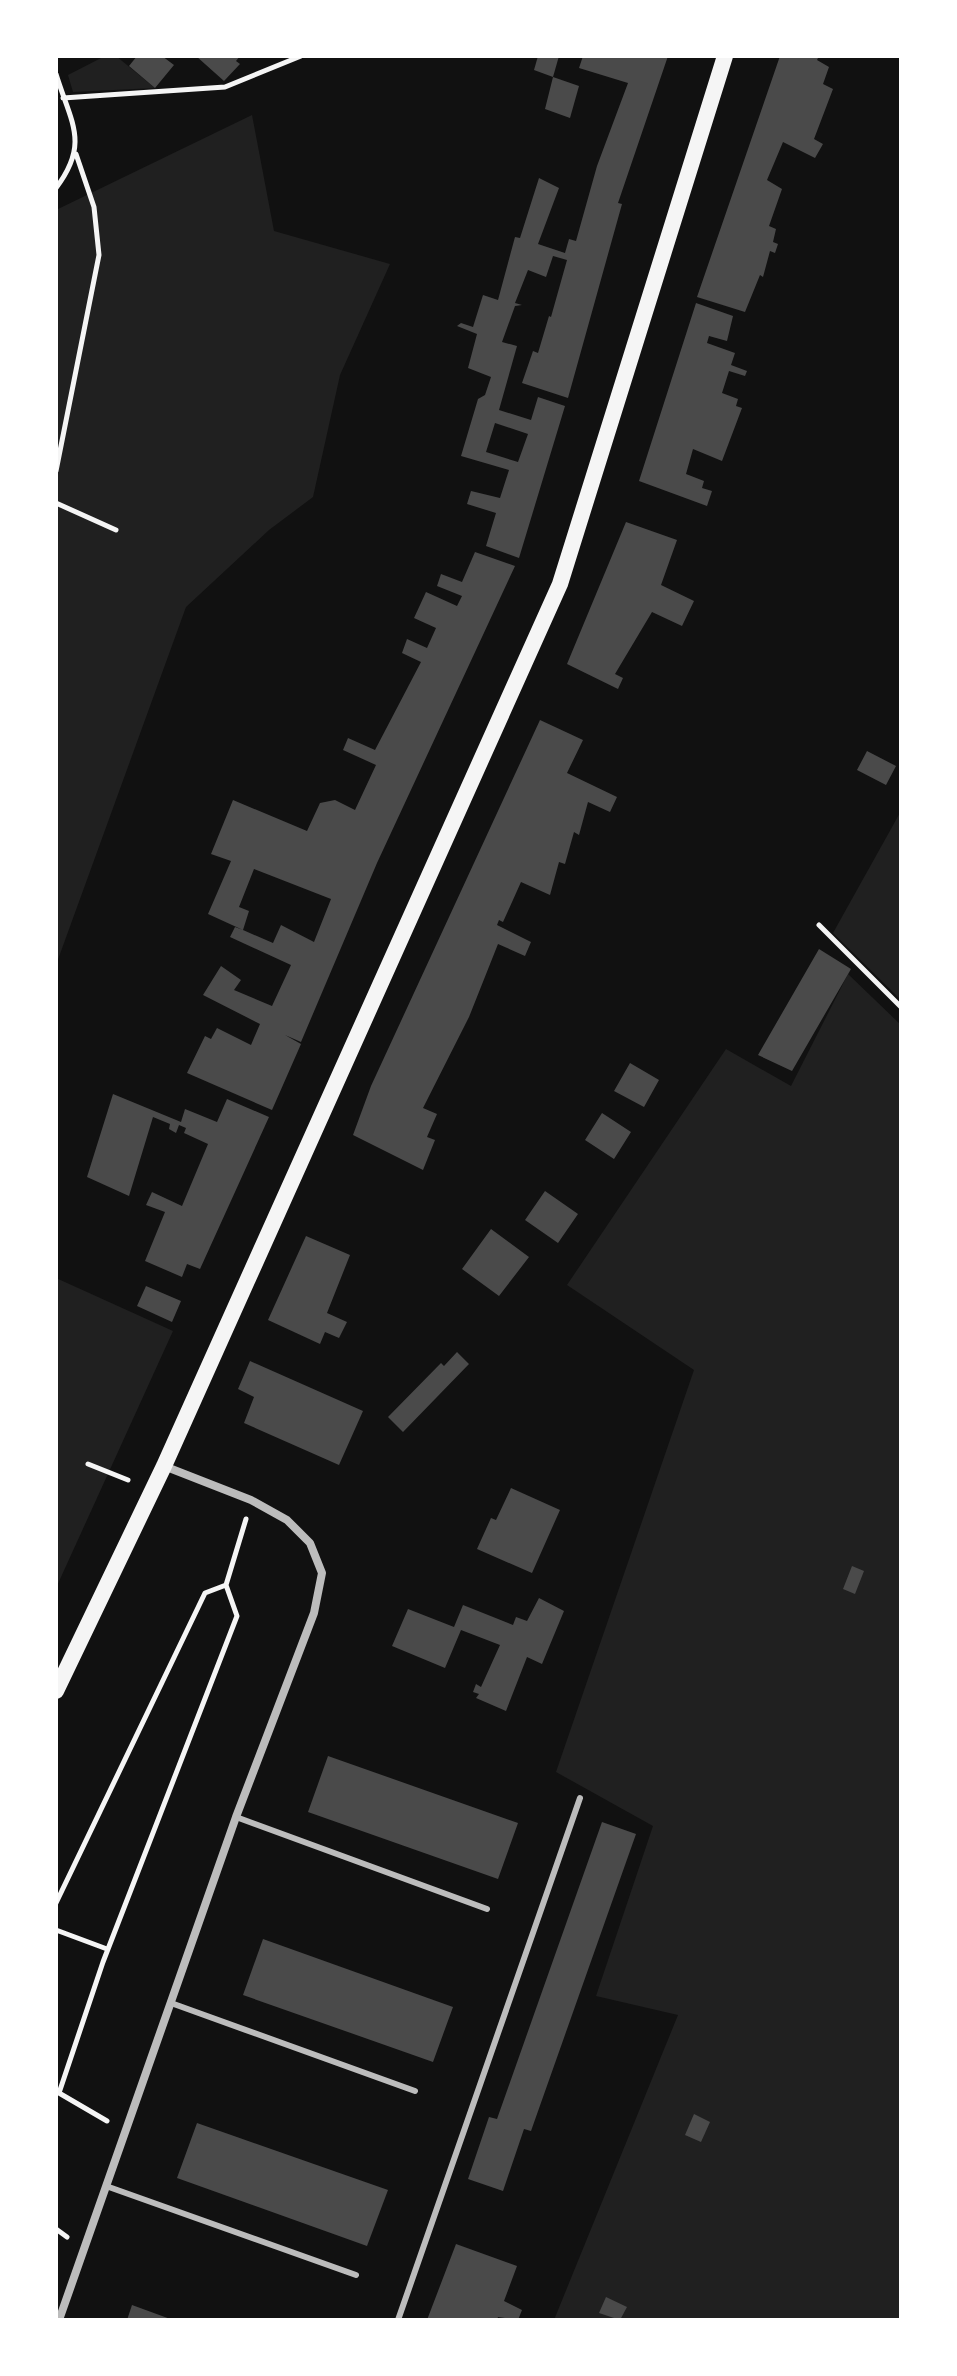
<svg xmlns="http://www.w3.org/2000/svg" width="957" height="2376" font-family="Arial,sans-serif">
<rect width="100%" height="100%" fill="#111"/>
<!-- green -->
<path fill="#202020" d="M105,56H116L155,88L73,92L68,75Z
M252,115L274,231L390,264L340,375L313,497L269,530L186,607L56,965V210Z
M901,811V1000L833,933Z
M848,974L901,1025V2320H554L678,2015L596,1996L653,1826L556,1772L694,1370L567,1285L726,1049L791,1086Z
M56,1278L173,1331L56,1588Z"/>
<!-- building -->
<path fill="#4a4a4a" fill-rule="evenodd" d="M137,56H162L174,65L155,88L129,66Z
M196,56H240L236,61L240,64L224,81Z
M538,56H559L553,77L579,86L570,118L545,109L553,77L534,70Z
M583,56H668L618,203L622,204L568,398L522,383L533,351L538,353L549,316L551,317L567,260L553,256L546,277L528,270L515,303L522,305L515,306L502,342L517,346L499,410L531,420L538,397L565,406L519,558L486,546L496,513L467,504L471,491L500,498L509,470L461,456L478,399L485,395L491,377L468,368L477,334L457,326L461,323L473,327L483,295L498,300L515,237L520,238L539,178L559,188L538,244L565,253L569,239L576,241L597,166L628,83L579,68ZM495,423L528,434L518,462L486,452Z
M780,56H819L817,60L829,67L823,84L833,89L814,139L823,144L815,158L783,142L767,180L782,189L769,226L776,229L773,242L778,244L775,253L770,251L763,277L760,275L745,312L697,297Z
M696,303L733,316L727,341L709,336L707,343L735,353L731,365L747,371L745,376L729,371L722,393L738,399L736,406L742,408L722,461L693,449L686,474L704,481L702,488L712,491L707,506L639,481Z
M626,522L677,540L661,585L694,601L682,626L652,612L615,674L623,678L618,689L567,664Z
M475,552L515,566L377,863L301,1042L285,1035L301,1044L272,1110L187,1073L205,1036L211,1039L217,1028L251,1045L260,1024L203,995L221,966L241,980L234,990L272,1006L291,965L230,937L235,927L243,930L208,914L231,861L211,854L233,800L307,831L320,803L335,800L355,810L376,765L343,750L348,738L375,750L421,662L402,653L407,639L427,648L436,628L414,618L426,592L457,606L462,596L437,586L441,574L462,582ZM254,869L331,899L314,942L281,925L273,943L243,930L249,911L239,907Z
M540,720L583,740L567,773L617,797L610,812L588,802L579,835L574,832L565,864L559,862L550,895L521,882L503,922L499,920L497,925L531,942L525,956L498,944L469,1017L423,1108L437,1114L427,1137L435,1140L423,1170L353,1135L371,1086Z
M867,751L896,766L886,785L857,770Z
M819,949L851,969L792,1071L758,1055Z
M630,1063L659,1080L644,1107L614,1091Z
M113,1094L181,1122L185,1109L217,1122L227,1099L269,1117L200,1269L187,1264L182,1277L145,1261L165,1212L146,1205L152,1192L182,1206L208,1144L184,1133L186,1128L179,1125L176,1133L169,1129L170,1124L153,1117L129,1196L87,1177Z
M602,1113L631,1132L614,1159L585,1140Z
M545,1191L578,1214L558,1243L525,1220Z
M491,1229L529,1257L499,1296L462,1269Z
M306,1236L350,1255L327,1313L347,1322L339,1338L325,1332L320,1344L268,1320Z
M146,1286L181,1301L172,1322L137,1306Z
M457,1352L469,1364L403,1432L388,1417L441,1363L444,1366Z
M250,1361L363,1411L339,1465L244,1423L254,1397L238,1389Z
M511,1488L560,1510L532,1573L477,1549L491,1518L496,1520Z
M852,1566L864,1571L855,1594L843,1589Z
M539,1598L564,1611L542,1664L527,1657L506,1711L476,1698L479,1694L473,1692L476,1684L481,1687L500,1645L461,1630L445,1668L392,1646L408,1609L454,1627L463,1605L513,1625L516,1617L527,1621Z
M328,1756L518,1823L498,1879L308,1812Z
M602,1822L636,1834L531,2131L524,2129L503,2191L468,2179L489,2117L497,2119Z
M263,1939L453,2007L433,2062L243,1995Z
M694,2114L710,2122L701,2142L685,2135Z
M197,2123L388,2190L367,2246L177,2178Z
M456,2244L517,2266L504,2301L522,2310L518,2320L498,2317L497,2320H427Z
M606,2297L627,2307L620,2320L599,2313Z
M132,2305L173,2320H127Z"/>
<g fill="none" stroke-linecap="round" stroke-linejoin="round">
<!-- path -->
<path stroke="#f5f5f5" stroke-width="5" d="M56,74C71,123 90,143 56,188
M63,98L225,87L301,56
M56,471L99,255L94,207L76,154
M56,503L116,530
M819,925L901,1007
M88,1464L128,1480
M56,1903L205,1593L226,1585
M56,1930L107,1949
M107,2121L59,2093L103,1962L237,1616L226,1585L246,1519
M56,2229L67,2237"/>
<!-- service -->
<path stroke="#bcbcbc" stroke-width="6" d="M236,1817L487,1909
M171,2003L415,2091
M106,2186L356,2275
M398,2320L580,1798"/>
<!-- minor -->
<path stroke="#bcbcbc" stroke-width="8" d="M59,2320L236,1817L314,1613L322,1573L310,1543L287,1520L251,1500L164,1466"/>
<!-- secondary -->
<path stroke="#f5f5f5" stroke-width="16" d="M56,1691L164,1466L560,584L725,56"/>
</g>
<!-- border -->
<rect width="957" height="2376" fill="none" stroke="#ffffff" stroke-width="116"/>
</svg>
